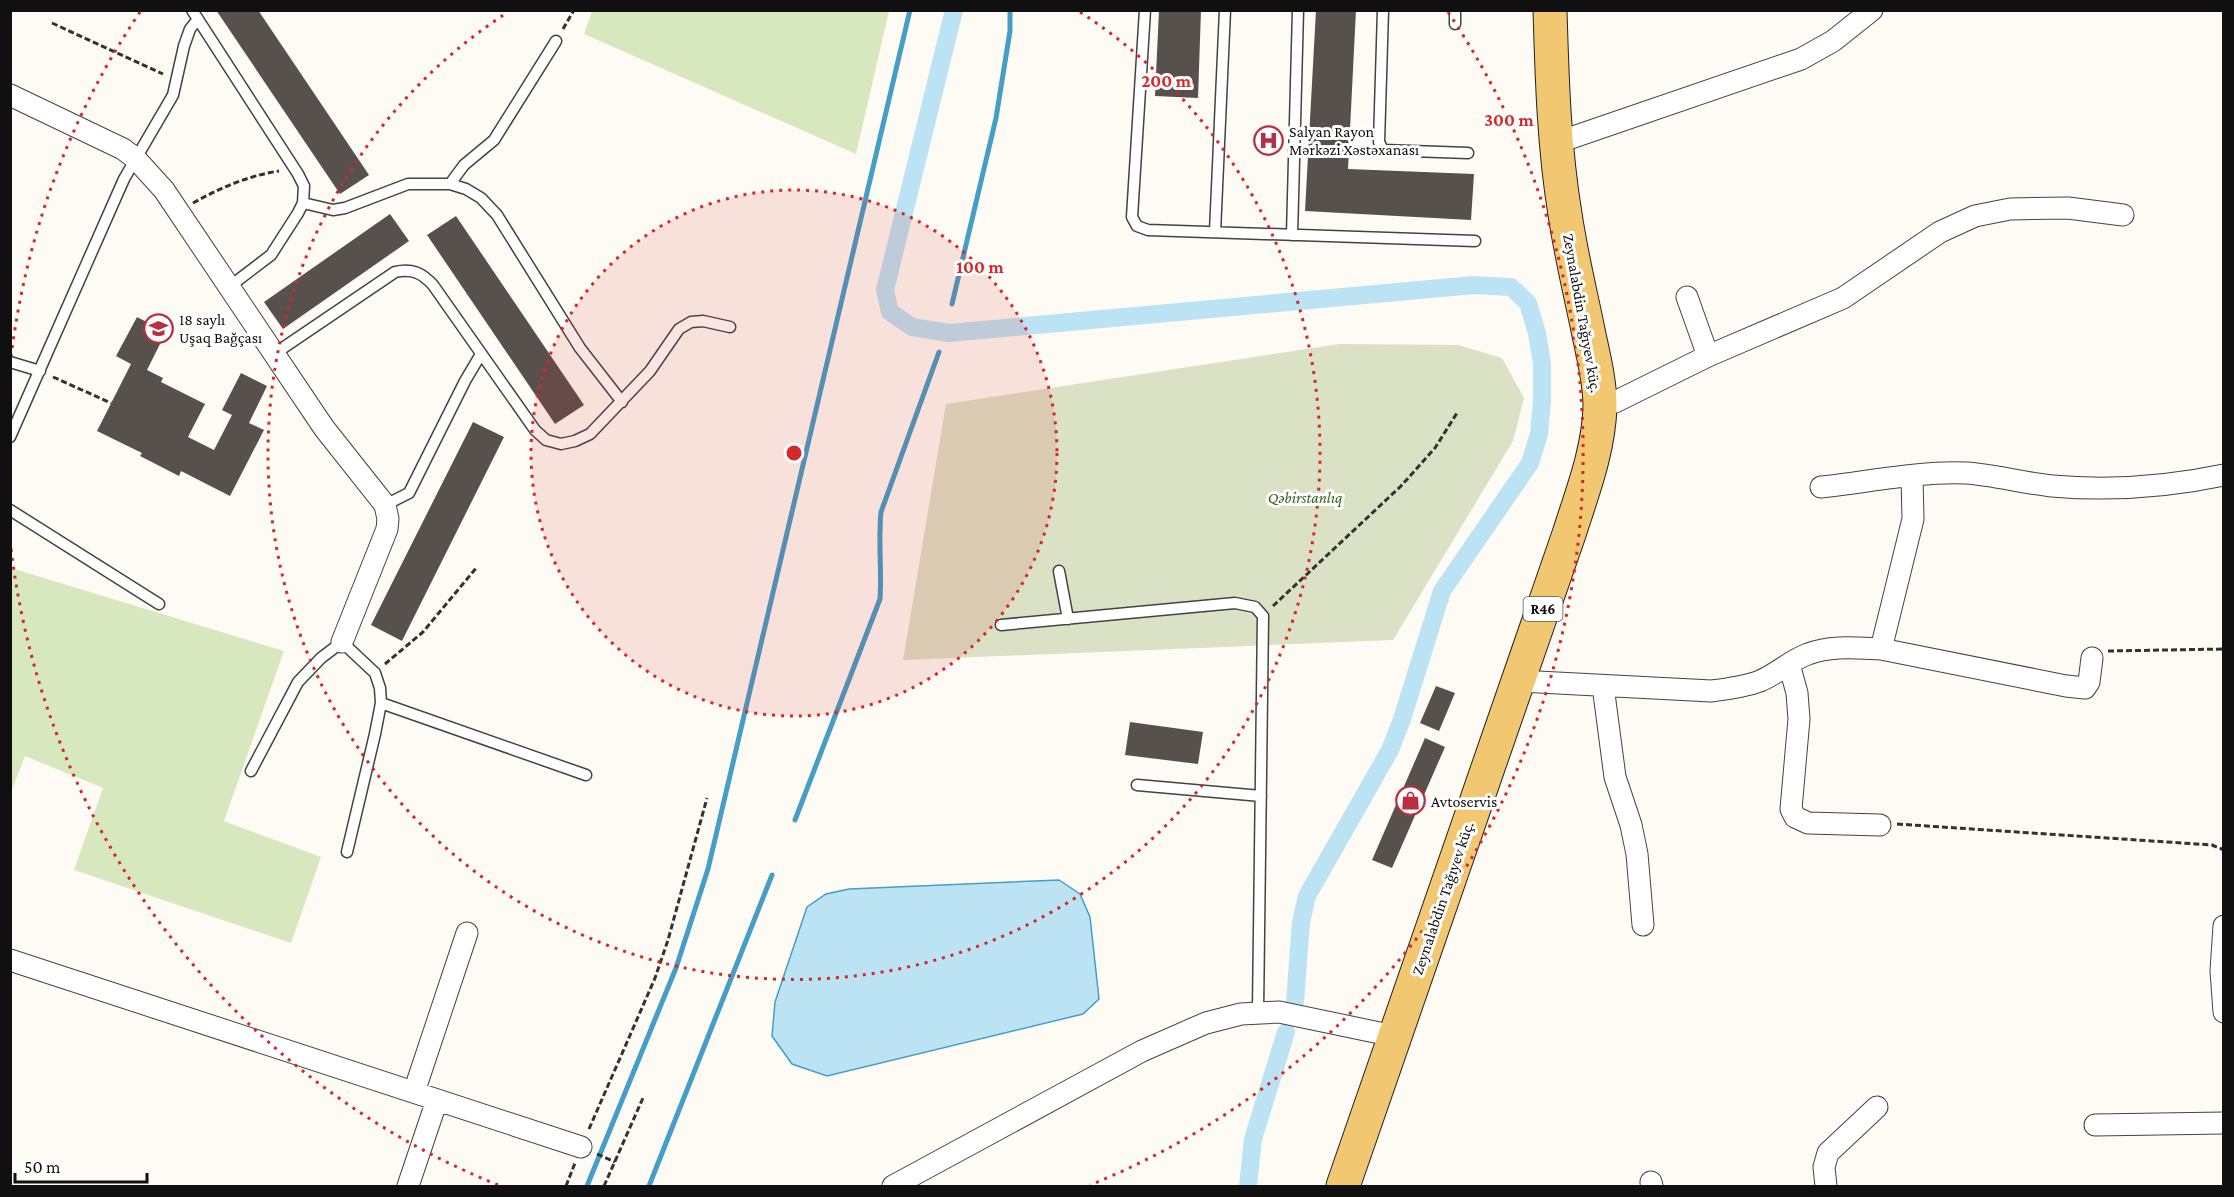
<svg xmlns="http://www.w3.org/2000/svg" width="2234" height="1197" font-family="'Crimson Pro',serif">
<rect width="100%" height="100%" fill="#fefbf4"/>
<!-- green -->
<path fill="#d7e8be" d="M592,11H889L856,154L584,34Z
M11,568L284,651L224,821L321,857L291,943L74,870L103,788L25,756L11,792Z"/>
<!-- cemetery -->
<path fill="#dae1c4" d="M1339,344L1458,345L1502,358L1524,398L1513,441L1393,640L903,660L946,404Z"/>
<!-- water -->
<path fill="#bbe3f3" stroke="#459ec6" stroke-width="1.5" d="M1059,880L1080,894L1090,917L1099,999L1083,1014L827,1076L792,1064L772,1036L775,1002L807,907L826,894L849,889Z"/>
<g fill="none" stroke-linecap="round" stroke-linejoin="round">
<!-- stream -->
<path stroke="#459ec6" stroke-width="5" d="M952,304L996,118L1010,31V10
M795,820L880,599C882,570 878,542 881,512L939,352
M587,1186L676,968L708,869L910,10
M649,1186L772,875"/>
<!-- canal -->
<path stroke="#bbe3f3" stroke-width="18" d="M954,10L885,290L890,312L912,327L949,333L1474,285L1511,287L1528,303L1537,333L1542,364V401L1539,434L1530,463L1442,591L1402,719L1390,750L1307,896L1301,922L1295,1002
M1248,1186L1253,1139L1286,1032"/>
</g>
<!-- building -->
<path fill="#58504d" d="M216,10H258L369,175L340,194Z
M1159,10H1201L1198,98L1155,96Z
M1316,10H1356L1348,169L1474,174L1471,220L1305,211Z
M390,214L409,241L283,329L264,302Z
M456,216L584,405L555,424L427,235Z
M137,317L166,332L147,370L163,378L161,382L205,404L188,437L214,450L232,415L222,410L241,373L267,386L249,423L264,430L230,496L181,471L179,476L140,456L142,453L97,431L131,364L116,356Z
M473,422L504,437L402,641L371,625Z
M1436,686L1455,693L1439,731L1420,723Z
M1130,722L1203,732L1198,764L1125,755Z
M1425,738L1445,747L1392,868L1372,860Z"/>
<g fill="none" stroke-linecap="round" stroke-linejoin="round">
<defs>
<path id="service" d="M192,10L298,174L304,186L303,203L298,213L271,255L229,287
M1145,10L1132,217L1137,226L1148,230L1475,241
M1383,10L1379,142L1383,150L1468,153
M1455,24V10
M450,184L464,165L494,140L556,41
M303,203L333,210L345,208L408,184H450L466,189L481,198L497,215L580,348L622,402
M1215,232L1225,10
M1292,235L1298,10
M274,354L395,272C412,268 422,273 433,285L535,430L546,440L561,444L575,441L590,434L650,371L679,329L691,322L703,321L730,327
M10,362L40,371
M10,437L124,179L173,95L184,46L190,29L198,19
M385,505L409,493L465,381L481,354
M10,510L159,604
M1059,571L1068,619
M1001,625L1235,603L1255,607L1263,616L1258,1011
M381,703L586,775
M251,771L298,682L321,658L342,642L375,673L380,688L381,703L375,734L347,852
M1137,785L1261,796"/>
<path id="minor" d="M10,95L123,149L135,158L164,190L324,428L385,505L388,519L387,529L342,642
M1556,143L1801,59L1833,41L1872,10
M1687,297L1708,356
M1600,406L1615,402L1708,356L1843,298L1940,232L1975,216L2010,209L2068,208L2123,215
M1821,487C1868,482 1919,471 1966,473C1995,475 2023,483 2052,486C2109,491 2167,487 2224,475
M1881,649L1913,519L1912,477
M1789,664L1797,693L1799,719L1791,809L1795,817L1808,823L1880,825
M1518,681L1711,691C1728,689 1744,687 1760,681C1777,674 1791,660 1808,654C1831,645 1857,648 1881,649L2066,686L2085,688L2089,682L2092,658
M1603,686L1615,777L1631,825L1637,854L1643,925
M2224,926L2221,971L2224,1012
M10,960L581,1147
M414,1092L467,933
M2095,1125L2224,1123
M1651,1182L1652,1186
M408,1186L437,1100
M893,1186L1142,1051L1206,1023L1241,1014L1279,1012L1394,1036
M1826,1186L1824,1167L1828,1153L1877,1107"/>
<path id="primary" d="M1343,1186L1569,534C1582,493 1599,450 1600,406C1600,383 1594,358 1589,335C1581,295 1571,255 1565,214C1554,147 1552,79 1550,10"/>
</defs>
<!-- service casing -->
<use href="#service" stroke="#434343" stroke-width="13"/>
<!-- minor casing -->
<use href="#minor" stroke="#434343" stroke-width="23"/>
<!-- primary casing -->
<use href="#primary" stroke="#212121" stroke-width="35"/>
<!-- path -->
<path stroke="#323232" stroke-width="3" stroke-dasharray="6 3" stroke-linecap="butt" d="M52,23L163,74
M563,29L574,10
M193,203C220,188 247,176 279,171
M53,377L111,403
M1273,606L1401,486L1435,448L1457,413
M2108,651L2224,649
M385,664L423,632L477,567
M1897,824L2212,845L2224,850
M589,1129L655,978L668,940L707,798
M597,1154L615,1162
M566,1186L575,1163
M604,1186L643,1098"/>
<!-- service -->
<use href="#service" stroke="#fff" stroke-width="10"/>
<!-- minor -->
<use href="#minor" stroke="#fff" stroke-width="21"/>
<!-- primary -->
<use href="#primary" stroke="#f1c771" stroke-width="33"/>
</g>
<!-- distance rings -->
<circle cx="794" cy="453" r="263" fill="#d62828" fill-opacity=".12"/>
<g fill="none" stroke="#d62828" stroke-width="3" stroke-dasharray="3 6">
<circle cx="794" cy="453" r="263"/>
<path d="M1080 12A526 526 0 1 1 508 12"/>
<path d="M498 1185A789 789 0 0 1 11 549M11 357A789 789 0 0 1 140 12M1448 12A789 789 0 0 1 1090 1185"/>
</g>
<!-- icons -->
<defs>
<symbol id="hospital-ring" viewBox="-11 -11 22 22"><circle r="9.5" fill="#fff" stroke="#ba2e41" stroke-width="1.5"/><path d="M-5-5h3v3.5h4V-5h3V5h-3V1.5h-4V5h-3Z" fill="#ba2e41"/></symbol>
<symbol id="school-ring" viewBox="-11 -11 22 22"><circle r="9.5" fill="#fff" stroke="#ba2e41" stroke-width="1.5"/><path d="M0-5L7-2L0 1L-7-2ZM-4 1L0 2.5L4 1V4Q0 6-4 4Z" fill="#ba2e41"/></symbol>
<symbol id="shop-ring" viewBox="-11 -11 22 22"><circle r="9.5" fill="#fff" stroke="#ba2e41" stroke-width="1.5"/><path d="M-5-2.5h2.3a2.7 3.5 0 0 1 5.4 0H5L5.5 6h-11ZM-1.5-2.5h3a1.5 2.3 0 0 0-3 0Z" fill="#ba2e41"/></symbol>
</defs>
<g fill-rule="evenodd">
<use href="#hospital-ring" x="1252" y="124" width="33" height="33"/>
<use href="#school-ring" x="142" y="312" width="33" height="33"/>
<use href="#shop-ring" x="1394" y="784" width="33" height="33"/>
</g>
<g text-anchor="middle" stroke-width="6" stroke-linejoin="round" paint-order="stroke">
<!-- shield labels -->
<rect fill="#fff" stroke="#585858" stroke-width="1.5" x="1523.5" y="597" width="39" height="24" rx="4.5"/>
<g font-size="15" font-weight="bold" fill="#101010">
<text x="1543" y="614">R46</text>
</g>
<!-- poi labels -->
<g font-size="16" fill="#101010" stroke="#fff" text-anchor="start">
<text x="1289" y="137">Salyan Rayon<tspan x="1289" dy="18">Mərkəzi Xəstəxanası</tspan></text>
<text x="179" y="325">18 saylı<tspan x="179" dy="18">Uşaq Bağçası</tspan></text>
<text x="1431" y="807">Avtoservis</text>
</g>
<!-- street labels -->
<g font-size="16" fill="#101010" stroke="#fff">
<text transform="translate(1583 313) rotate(80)" y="6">Zeynalabdin Tağıyev küç.</text>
<text transform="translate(1442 898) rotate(-71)" y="6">Zeynalabdin Tağıyev küç.</text>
</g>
<!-- park labels -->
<g font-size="16" font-style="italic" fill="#366523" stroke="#fff">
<text x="1305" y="503">Qəbirstanlıq</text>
</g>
</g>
<circle cx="794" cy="453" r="9" fill="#d62828" stroke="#fff" stroke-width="3"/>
<g font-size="18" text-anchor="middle" font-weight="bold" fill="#d62828" stroke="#fff" stroke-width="6" stroke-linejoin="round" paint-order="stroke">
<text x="1166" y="87">200 m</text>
<text x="1509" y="126">300 m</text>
<text x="980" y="273">100 m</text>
</g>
<!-- border -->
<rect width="2234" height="1197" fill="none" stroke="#101010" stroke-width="24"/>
<!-- scale -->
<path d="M15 1173v9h132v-9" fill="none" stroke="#101010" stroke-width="3"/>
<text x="24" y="1173" font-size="18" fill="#101010" stroke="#ffffff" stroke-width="4.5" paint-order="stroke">50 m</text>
</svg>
